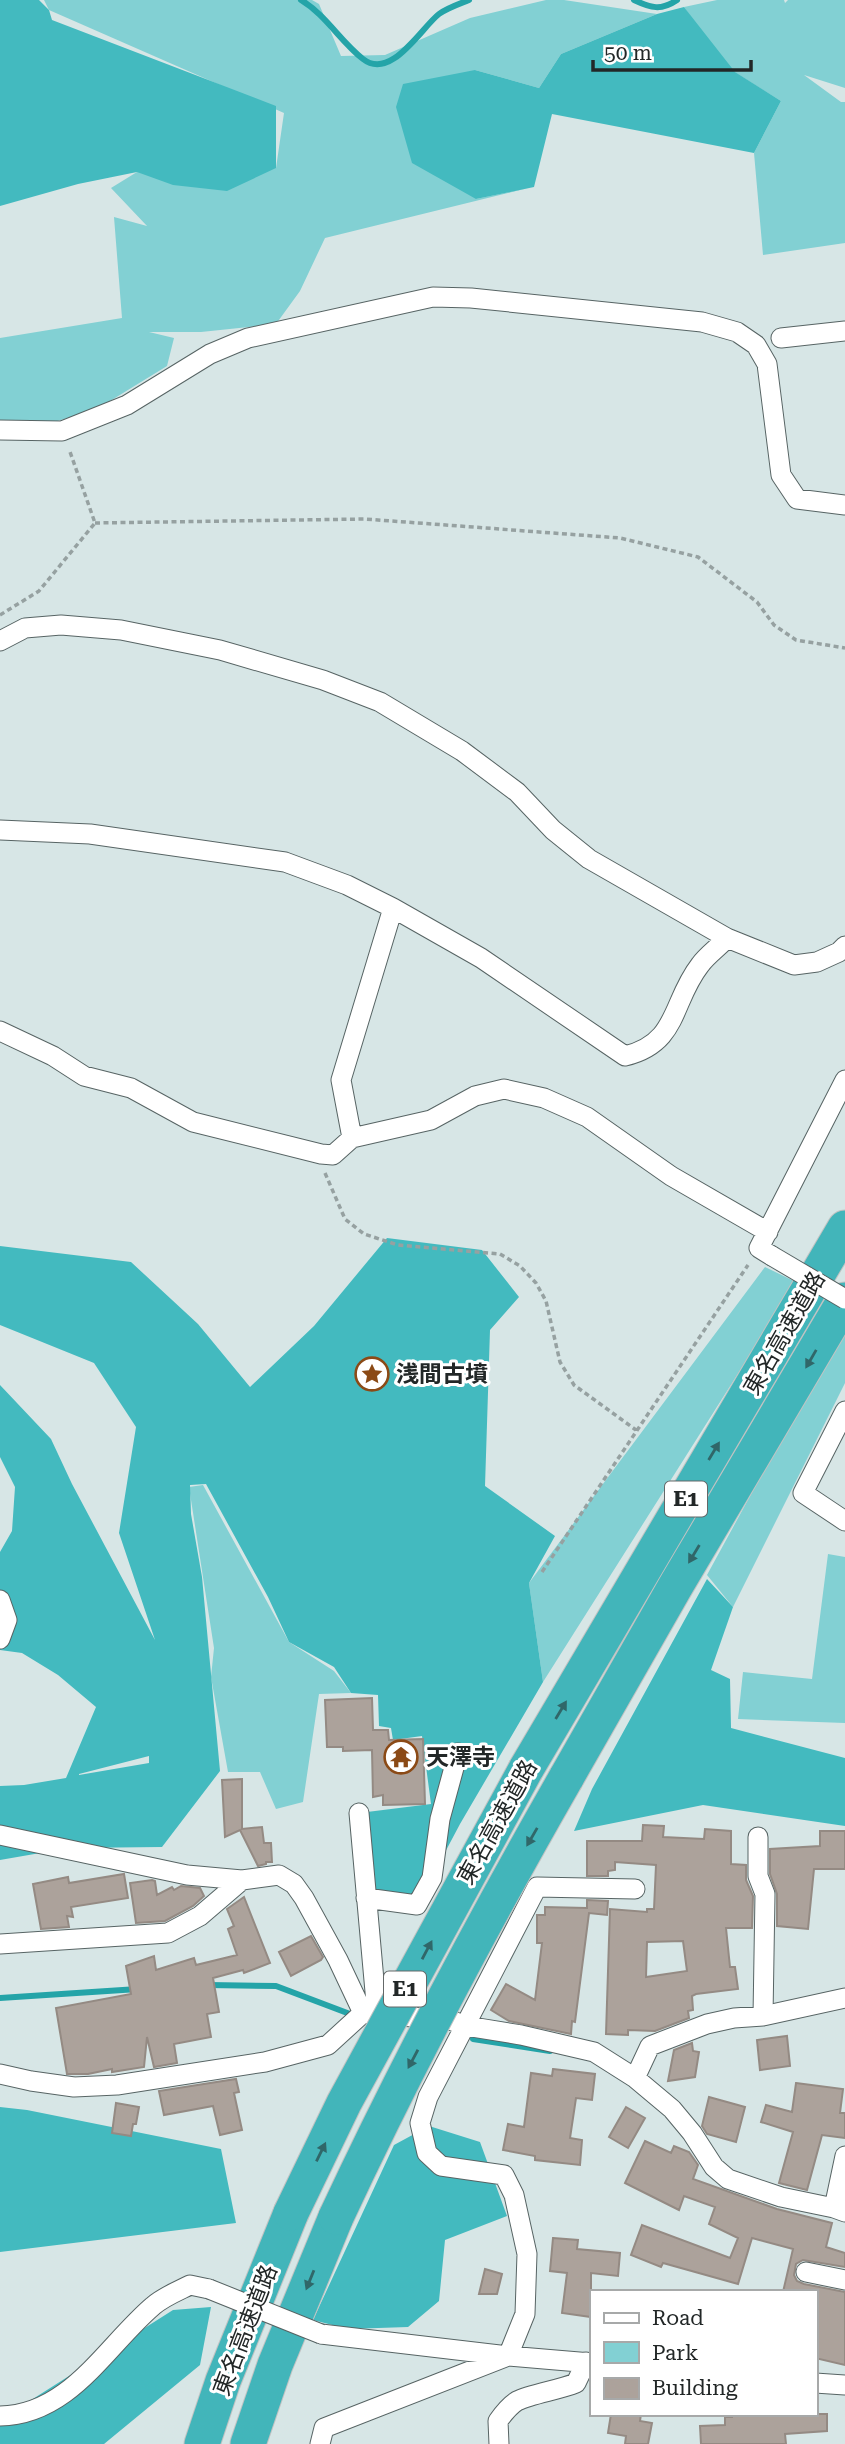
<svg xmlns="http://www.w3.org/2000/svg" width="845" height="2444" font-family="'Roboto Serif','Noto Sans JP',serif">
<rect width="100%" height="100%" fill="#d7e6e6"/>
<!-- green -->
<path fill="#82d0d3" d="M44,0H312L319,4L341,56L385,55L470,18L546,0H564L657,14L561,54L539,88L475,70L476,199L528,188L325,238L300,291L276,324L201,332H149L174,338L167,366L97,409L41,426L0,431V338L122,318L114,217L147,226L111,188L137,172L276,168L284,113L49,10Z
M717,0H784L785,3L788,0H845V88L804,75L841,102H845V243L763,255L754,153L781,101L725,66L684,7Z
M765,1267L796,1282L543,1682L529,1583Z
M845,1322V1383L733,1607L707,1575Z
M203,1485L289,1642L334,1671L351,1693L319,1694L303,1802L276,1809L260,1772H228L211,1677L214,1648L189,1487Z
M828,1554L845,1557V1723L738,1719L743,1672L812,1679Z"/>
<!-- forest -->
<path fill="#43babf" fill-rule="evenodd" d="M0,0H39L49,10L52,20L276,106V168L227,191L173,185L137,172L78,184L0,206Z
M684,7L735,72L781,101L754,153L552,114L534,187L476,199L412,163L396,107L403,84L475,70L539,88L561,54L657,14Z
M387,1238L482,1250L519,1297L490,1330L485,1486L555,1536L529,1583L543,1682L460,1824L417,1905L365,1891L359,1813L431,1804L422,1736L393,1740L391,1728L379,1726L378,1695L351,1693L334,1667L289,1642L268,1597L206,1484L190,1485L191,1514L202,1577L220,1771L162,1847L69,1848L0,1860V1786L24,1785L66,1778L96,1707L58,1675L22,1653L0,1650V1552L12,1531L15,1487L0,1457V1385L51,1439L72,1484L155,1640L119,1533L136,1427L94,1363L0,1325V1246L131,1262L198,1324L250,1387L314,1326ZM149,1756V1763L79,1775V1774Z
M707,1579L733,1607L711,1670L730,1679L731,1728L845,1758V1826L703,1805L574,1831L592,1789Z
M0,2107L27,2110L221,2149L236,2223L0,2252Z
M429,2126L480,2142L507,2216L445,2240L439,2301L408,2327L348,2329L313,2320L394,2145Z
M211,2307L200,2365L104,2444H0V2416H6L173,2310Z"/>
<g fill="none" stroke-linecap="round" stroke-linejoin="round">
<!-- stream -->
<path stroke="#24a4a8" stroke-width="6" d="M301,0C326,15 340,41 363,59C391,81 421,28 439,14C447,8 459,4 469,0
M634,0C651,8 661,11 677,0
M208,1985L276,1986L350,2014
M0,1998L138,1989
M473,2039L550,2051"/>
</g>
<!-- building -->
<path fill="#aca29b" stroke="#948a83" stroke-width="2" fill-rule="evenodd" d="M372,1698L373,1730H388L389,1740L423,1739L425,1804L383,1805V1795L373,1797L372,1750L343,1751V1747H327L325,1700Z
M242,1779V1829L262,1827L264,1843H271L272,1862H266V1864L258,1866L240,1830L225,1837L222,1780Z
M643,1825L664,1826L663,1837L704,1839L705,1829L731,1831V1864L746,1865V1880L753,1896L752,1928H726L730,1967H735L738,1989L696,1994L692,1996L693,2010L688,2011L689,2018L655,2031L628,2030V2035L606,2034L610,1909L647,1912V1909H654L656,1865L615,1862V1870L608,1871V1876H587V1841H642ZM683,1941L687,1971L646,1977L647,1942Z
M820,1831H845V1869H814L808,1929L777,1926V1894L770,1874V1849L820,1846Z
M124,1874L128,1898L71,1907L73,1917L67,1916L69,1927L41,1929L33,1884L68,1877L69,1883Z
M152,1880L155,1881L157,1895L172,1887L174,1890L181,1886L200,1888L204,1896L193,1906L165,1921L136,1923L130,1883Z
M244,1897L270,1963L244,1973L243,1970L213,1978L219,2012L207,2014L211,2037L174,2044L177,2063L154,2067L147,2037L144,2067L112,2072V2069L88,2074H67L56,2008L131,1994L126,1966L154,1956L156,1970L194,1958L196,1965L237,1955L228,1929L234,1926L227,1909Z
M587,1900L608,1901L607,1915L589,1913L575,2022L572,2021L571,2034L509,2021L491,2010L506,1984L535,2000L542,1943H537V1915H545V1907L587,1908Z
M311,1936L323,1957L321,1960L291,1976L279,1952Z
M787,2036L790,2066L760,2070L757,2040Z
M692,2043L693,2051L699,2052L695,2077L668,2081L674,2050Z
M553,2069L595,2074L592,2100L576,2098L570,2138L582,2140L580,2165L535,2160V2156L503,2150L508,2124L524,2127L531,2073L552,2076Z
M236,2079L239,2092L234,2093L242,2130L220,2135L213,2106L164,2115L159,2091Z
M796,2083L843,2089L840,2113H845V2138L822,2135L807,2190L779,2183L793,2132L761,2122L766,2105L792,2112Z
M709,2097L745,2107L736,2142L707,2134L702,2126Z
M116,2103L139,2107L136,2124H133L131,2136L112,2133Z
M626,2107L645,2118L628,2148L609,2137Z
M645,2141L671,2153L674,2146L689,2152L698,2165L693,2179L777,2209L832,2223L826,2247L845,2253V2267L803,2260L796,2264L794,2275L797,2281L804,2284L845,2292V2365L815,2358V2292H783L793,2249L752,2238L738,2284L663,2263L661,2267L631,2255L642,2225L730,2258L738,2238L709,2224L715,2207L684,2196L679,2210L625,2183Z
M553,2238L578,2240L577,2249L620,2253L618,2276L591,2273V2317L562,2313L567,2273L550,2271Z
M485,2269L502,2274L497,2294H479Z
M611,2414H641L640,2421L652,2423L648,2444H625L626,2436L608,2433Z
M732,2414H827V2431L785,2434L786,2444H701L700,2426L725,2425V2417H732Z"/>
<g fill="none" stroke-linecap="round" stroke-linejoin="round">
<defs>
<path id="street" d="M781,338L845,331
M0,430L62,431L127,405L210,354L248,338L433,297L471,298L702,322L737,332L756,345L767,364L781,475L797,499L845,505
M0,641L25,628L61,625L121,630L220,650L323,680L380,702L462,751L517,792L553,830L589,859L727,938L794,965L817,962L839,952L845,946
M0,830L90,834L285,862L347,885L393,908L481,958L625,1056C679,1043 671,1002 700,965C707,955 719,947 727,938
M0,1031L53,1056L84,1076L131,1088L193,1122L321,1154L333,1155L352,1138L431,1120L475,1096L504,1089L544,1098L587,1117L671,1176L768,1232
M352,1138L341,1080L393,908
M772,1256L759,1248L845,1080
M845,1411L803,1493L845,1521
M0,1600L7,1620L0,1639
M359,1813L377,2014
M0,1835L187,1875L242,1880L279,1875L294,1884L304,1898L338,1960L363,2013
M758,1837V1876L765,1894L763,2016
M366,1898L417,1905L432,1878L440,1819L458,1753
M0,1944L168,1933L200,1916L242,1880
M0,2074L31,2081L74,2087L117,2085L265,2062L328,2045L363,2013L450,2020L466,2026L521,2035L594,2052L635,2078L672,2109L692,2133L714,2167L728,2179L781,2197L834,2208L845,2212
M635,2078L650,2046L707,2024L734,2018L763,2016L845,1998
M834,2208L845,2156
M806,2272L845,2280
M321,2334L508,2356L591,2363
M815,2383L845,2385
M0,2416C70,2415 106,2346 153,2306C163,2297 178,2291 190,2285L209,2289
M320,2444L324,2428L508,2356L525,2314L527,2254L514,2195L504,2175L441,2166L427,2153L420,2123L428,2097L537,1887L635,1889
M499,2444L498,2421C503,2414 509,2406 517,2401C531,2394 559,2390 576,2383L586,2362"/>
<path id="highway" d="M526,1769L845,1228
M566,1778L675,1587L845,1300
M202,2444L223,2381L291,2213
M248,2444L275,2365L336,2217"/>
</defs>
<!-- street casing -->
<use href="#street" stroke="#576464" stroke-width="21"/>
<!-- highway casing -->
<use href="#highway" stroke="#c1c3c3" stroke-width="37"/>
<!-- path -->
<path stroke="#96a1a1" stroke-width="3.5" stroke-dasharray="5 3.5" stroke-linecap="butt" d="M95,523L365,519L620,538L698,557L757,602L774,625L796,640L845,648
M0,615L39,591L95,523L69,449
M325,1173L345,1219L364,1234L398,1245L500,1254L520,1266L536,1283L546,1301L560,1362L574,1385L636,1430
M542,1572L748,1265"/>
<!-- street -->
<use href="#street" stroke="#fff" stroke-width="19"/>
<!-- highway -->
<use href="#highway" stroke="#42b5ba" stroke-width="35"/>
<defs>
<path id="street-bridge" d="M772,1256L845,1299
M209,2289L321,2334"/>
<path id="highway-bridge" d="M291,2213L344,2103L526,1769
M336,2217C406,2067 484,1921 566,1778"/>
</defs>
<!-- street-bridge casing -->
<use href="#street-bridge" stroke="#576464" stroke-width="21" stroke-linecap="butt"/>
<!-- highway-bridge casing -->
<use href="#highway-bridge" stroke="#c1c3c3" stroke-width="37" stroke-linecap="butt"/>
<!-- street-bridge -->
<use href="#street-bridge" stroke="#fff" stroke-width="19"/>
<!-- highway-bridge -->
<use href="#highway-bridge" stroke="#42b5ba" stroke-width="35"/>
</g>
<!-- one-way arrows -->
<defs><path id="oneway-solid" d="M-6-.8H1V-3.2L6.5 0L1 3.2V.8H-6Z" transform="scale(1.75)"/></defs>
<g fill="#306769">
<use href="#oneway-solid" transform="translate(811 1359) rotate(120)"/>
<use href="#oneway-solid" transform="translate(714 1451) rotate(-59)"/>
<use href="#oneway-solid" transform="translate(694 1554) rotate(121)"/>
<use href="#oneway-solid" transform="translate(561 1710) rotate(-59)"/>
<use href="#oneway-solid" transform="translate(532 1837) rotate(120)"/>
<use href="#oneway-solid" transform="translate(427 1950) rotate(-62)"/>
<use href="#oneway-solid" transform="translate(413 2059) rotate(118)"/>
<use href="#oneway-solid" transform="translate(321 2152) rotate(-64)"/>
<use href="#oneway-solid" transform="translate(310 2280) rotate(112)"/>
</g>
<!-- icons -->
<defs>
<symbol id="sight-ring" viewBox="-11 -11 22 22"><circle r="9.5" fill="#fff" stroke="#8b4a16" stroke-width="1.5"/><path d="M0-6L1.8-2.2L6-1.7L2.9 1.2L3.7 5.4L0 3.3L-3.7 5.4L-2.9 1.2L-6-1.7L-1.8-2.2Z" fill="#8b4a16"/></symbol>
<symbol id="temple-ring" viewBox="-11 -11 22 22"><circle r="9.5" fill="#fff" stroke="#8b4a16" stroke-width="1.5"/><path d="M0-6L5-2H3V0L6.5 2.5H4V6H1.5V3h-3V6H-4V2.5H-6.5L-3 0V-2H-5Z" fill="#8b4a16"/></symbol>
</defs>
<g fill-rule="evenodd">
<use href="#sight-ring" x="353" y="1355" width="38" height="38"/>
<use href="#temple-ring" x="382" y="1738" width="38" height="38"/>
</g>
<g text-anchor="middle" stroke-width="6" stroke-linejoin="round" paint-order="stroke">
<!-- shield labels -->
<g fill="#fff" stroke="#646868" stroke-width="2">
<rect x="665" y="1481.5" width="42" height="35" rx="5"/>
<rect x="384" y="1971.5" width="42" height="35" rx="5"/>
</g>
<g font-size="21" font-weight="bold" fill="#222727">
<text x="686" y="1506">E1</text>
<text x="405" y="1996">E1</text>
</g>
<!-- street labels -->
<g font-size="23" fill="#222727" stroke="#fff">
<text transform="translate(784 1333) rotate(-60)" y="8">東名高速道路</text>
<text transform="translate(497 1822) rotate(-61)" y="8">東名高速道路</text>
<text transform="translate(245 2330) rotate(-69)" y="8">東名高速道路</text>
</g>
<!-- poi labels -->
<g font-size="23" font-weight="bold" fill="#222727" stroke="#fff" text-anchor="start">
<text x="396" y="1382">浅間古墳</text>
<text x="426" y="1765">天澤寺</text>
</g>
</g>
<!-- legend -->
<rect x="590" y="2290" width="228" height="126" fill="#ffffff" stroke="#a7a9a9" stroke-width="2"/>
<rect x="604" y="2313" width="35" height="10" fill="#ffffff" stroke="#a7a9a9" stroke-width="2"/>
<text x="652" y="2325" font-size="21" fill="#222727">Road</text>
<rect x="604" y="2342" width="35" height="21" fill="#82d0d3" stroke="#a7a9a9" stroke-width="2"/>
<text x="652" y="2360" font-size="21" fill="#222727">Park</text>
<rect x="604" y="2378" width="35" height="21" fill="#aca29b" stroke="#a7a9a9" stroke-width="2"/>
<text x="652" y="2395" font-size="21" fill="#222727">Building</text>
<!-- scale -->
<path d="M593 60v10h158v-10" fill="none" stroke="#222727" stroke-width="3.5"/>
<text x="604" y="60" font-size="21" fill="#222727" stroke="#ffffff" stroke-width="5" paint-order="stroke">50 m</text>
</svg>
